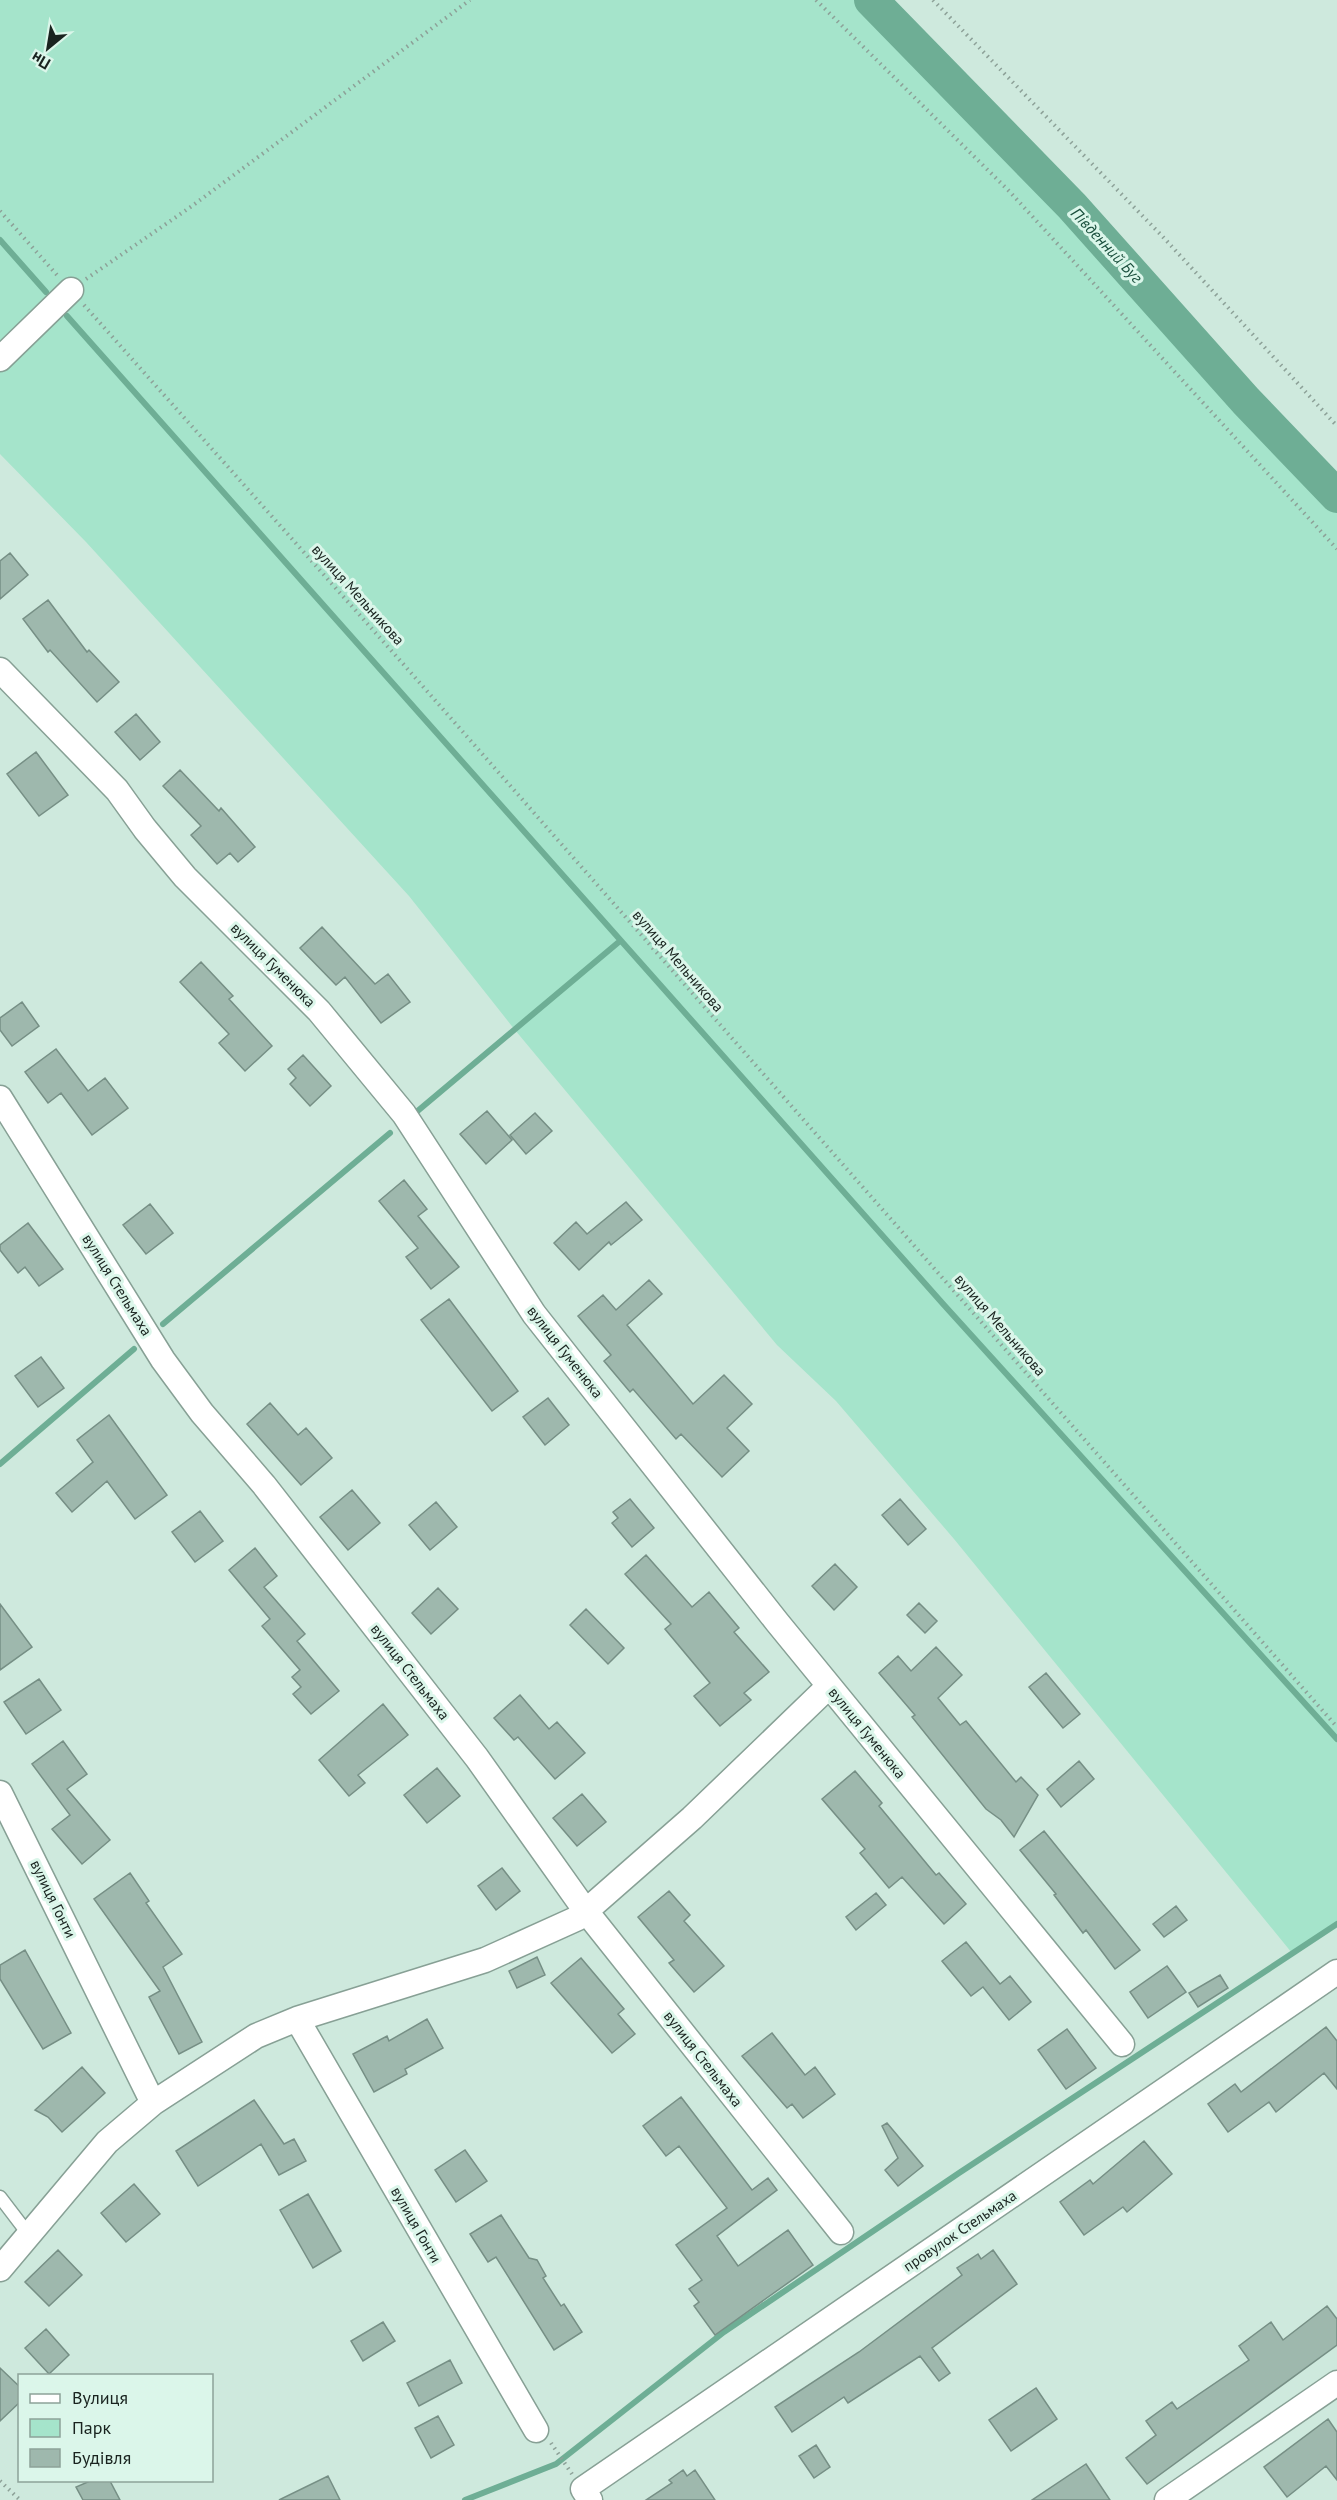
<svg xmlns="http://www.w3.org/2000/svg" width="1337" height="2500" font-family="'PT Sans',sans-serif">
<rect width="100%" height="100%" fill="#cee9dd"/>
<!-- green -->
<path fill="#a5e4cb" d="M0,0H871L1072,206L1246,401L1337,496V1925L1292,1953L954,1539L836,1401L777,1345L515,1030L409,896L86,542L0,454Z"/>
<g fill="none" stroke-linecap="round" stroke-linejoin="round">
<!-- stream -->
<path stroke="#6eae95" stroke-width="6" d="M0,240L46,292
M67,316L944,1305L1337,1739
M414,1114L620,941
M163,1324L390,1133
M0,1464L134,1349
M465,2500L556,2464L724,2332L959,2173L1337,1924"/>
<!-- river -->
<path stroke="#6eae95" stroke-width="34" d="M871,0L1072,206L1246,401L1337,496"/>
</g>
<!-- building -->
<path fill="#9eb8ad" stroke="#768f85" stroke-width="1.5" d="M10,553L28,575L0,599V561Z
M48,600L87,652L89,650L119,682L97,702L50,650L48,652L23,619Z
M136,714L160,742L140,760L115,732Z
M36,752L68,795L39,816L7,774Z
M180,770L219,811L221,808L255,847L238,862L230,853L217,864L191,835L201,826L163,786Z
M322,927L375,984L388,974L410,1002L381,1023L345,977L336,985L300,948Z
M201,962L233,996L229,999L272,1046L245,1071L219,1043L229,1034L180,982Z
M22,1002L39,1026L12,1046L0,1030V1018Z
M56,1049L88,1091L105,1078L128,1108L92,1135L61,1093L48,1103L25,1072Z
M303,1055L331,1086L310,1106L290,1084L296,1078L288,1069Z
M487,1111L512,1140L486,1164L460,1134Z
M535,1113L552,1131L526,1154L510,1135Z
M404,1180L427,1209L418,1216L459,1267L431,1289L406,1257L418,1248L379,1201Z
M626,1202L642,1220L611,1245L609,1242L579,1270L554,1243L576,1222L587,1234Z
M150,1204L173,1233L146,1254L123,1225Z
M28,1223L63,1269L39,1286L25,1267L18,1273L0,1250V1245Z
M649,1280L662,1294L627,1325L693,1404L724,1375L752,1404L727,1428L749,1451L722,1477L681,1434L676,1439L633,1389L630,1392L604,1361L611,1355L578,1316L603,1295L616,1310Z
M449,1299L518,1391L492,1411L421,1320Z
M41,1357L64,1388L38,1407L15,1376Z
M548,1398L569,1425L545,1445L523,1417Z
M270,1403L298,1435L306,1428L332,1458L301,1485L247,1424Z
M109,1415L167,1495L135,1519L107,1481L72,1512L56,1493L93,1462L77,1440Z
M352,1490L380,1523L348,1550L320,1517Z
M630,1499L654,1528L632,1547L612,1523L618,1518L613,1512Z
M900,1499L926,1529L908,1545L882,1515Z
M436,1502L457,1527L430,1550L409,1525Z
M200,1511L223,1541L195,1562L172,1532Z
M255,1548L277,1576L264,1587L305,1634L297,1641L339,1691L311,1714L293,1694L301,1687L292,1677L300,1670L262,1626L270,1619L229,1570Z
M646,1555L692,1607L709,1592L739,1628L734,1632L769,1672L744,1693L751,1700L720,1726L694,1696L710,1683L665,1629L671,1624L625,1574Z
M835,1564L857,1587L834,1610L812,1586Z
M438,1588L458,1609L431,1634L412,1613Z
M919,1603L937,1621L925,1633L907,1615Z
M0,1604L32,1647L0,1670Z
M586,1609L624,1648L608,1664L570,1625Z
M936,1647L962,1675L938,1698L960,1725L966,1721L1016,1782L1021,1777L1038,1795L1014,1837L1001,1820L986,1809L912,1717L915,1715L879,1673L898,1656L911,1671Z
M1046,1673L1080,1714L1063,1728L1029,1687Z
M39,1679L61,1710L26,1734L4,1702Z
M520,1695L549,1729L557,1722L585,1753L555,1779L518,1737L514,1740L494,1718Z
M383,1704L408,1735L358,1775L365,1783L349,1796L319,1760Z
M63,1741L87,1774L67,1789L110,1840L82,1864L52,1829L70,1815L32,1764Z
M1079,1761L1094,1779L1061,1807L1047,1789Z
M437,1768L460,1796L427,1823L404,1795Z
M855,1771L882,1803L879,1806L936,1875L939,1873L966,1904L944,1924L902,1877L889,1888L860,1853L865,1849L822,1799Z
M582,1794L606,1822L577,1846L553,1818Z
M1044,1831L1140,1950L1115,1969L1086,1930L1083,1933L1054,1895L1056,1894L1020,1850Z
M502,1868L520,1891L496,1910L478,1886Z
M130,1873L149,1901L146,1903L182,1954L163,1967L202,2042L179,2054L149,1997L160,1991L94,1899Z
M669,1891L690,1915L684,1921L724,1966L694,1992L669,1963L674,1960L638,1917Z
M876,1893L886,1905L856,1930L846,1917Z
M1176,1906L1187,1920L1164,1937L1153,1924Z
M966,1942L1000,1984L1010,1976L1031,2002L1009,2020L983,1987L971,1996L942,1961Z
M25,1950L71,2033L43,2049L0,1979V1965Z
M537,1957L545,1975L517,1988L509,1971Z
M581,1958L624,2009L618,2014L635,2034L612,2053L551,1983Z
M1167,1966L1186,1992L1148,2018L1130,1992Z
M1220,1975L1228,1988L1198,2007L1189,1993Z
M427,2019L443,2048L405,2069L407,2074L374,2092L353,2054L387,2036L389,2041Z
M1326,2027L1337,2041V2089L1324,2073L1276,2112L1269,2102L1228,2132L1208,2104L1235,2084L1241,2092Z
M1067,2029L1096,2068L1066,2089L1038,2050Z
M772,2033L805,2075L815,2067L835,2094L803,2118L792,2104L787,2108L742,2056Z
M82,2067L105,2093L62,2132L48,2117L35,2110Z
M681,2097L752,2190L768,2178L777,2190L717,2236L738,2266L788,2230L813,2265L715,2335L694,2306L699,2302L689,2289L702,2280L676,2245L727,2208L679,2146L666,2156L643,2126Z
M254,2100L284,2144L294,2139L306,2161L279,2175L261,2144L198,2186L176,2151Z
M887,2123L923,2166L898,2186L885,2170L898,2158L882,2126Z
M1144,2141L1172,2174L1127,2212L1123,2207L1084,2235L1060,2202L1090,2180L1093,2184Z
M465,2150L487,2181L456,2202L435,2170Z
M134,2184L160,2214L126,2242L101,2213Z
M308,2194L341,2251L313,2268L280,2210Z
M501,2215L529,2258L537,2260L546,2276L543,2278L561,2306L564,2304L582,2332L554,2350L496,2257L488,2262L470,2234Z
M58,2250L82,2275L49,2306L25,2282Z
M993,2250L1017,2284L932,2348L950,2373L939,2381L920,2356L848,2403L844,2397L792,2432L775,2407L859,2352L962,2275L957,2268L978,2254L981,2259Z
M1327,2306L1337,2319V2345L1147,2484L1126,2458L1156,2435L1146,2421L1172,2402L1177,2409L1249,2360L1239,2346L1271,2322L1283,2340Z
M383,2322L395,2341L363,2361L351,2341Z
M46,2329L69,2355L49,2374L25,2348Z
M450,2360L462,2383L419,2406L407,2383Z
M0,2368L20,2387V2402L0,2421Z
M1036,2388L1057,2419L1011,2451L989,2420Z
M438,2416L454,2445L431,2458L415,2428Z
M1328,2419L1337,2432V2480L1326,2466L1287,2497L1264,2467Z
M816,2445L830,2467L814,2478L799,2456Z
M1086,2464L1110,2500H1032Z
M683,2470L687,2476L695,2470L715,2500H646L672,2483L669,2480Z
M328,2476L340,2500H279Z
M90,2481H110L120,2500H83L76,2487Z"/>
<g fill="none" stroke-linecap="round" stroke-linejoin="round">
<defs>
<path id="lane" d="M0,2197L29,2235"/>
<path id="street" d="M0,359L71,290
M0,670L117,790L145,829L185,877L319,1011L404,1114L534,1314L777,1622L1122,2044
M0,1098L163,1360L202,1413L264,1485L477,1758L585,1910L841,2232
M0,1793L153,2103
M297,2019L536,2430
M0,2269L107,2142L153,2103L256,2036L297,2019L485,1960L578,1918L692,1818L829,1686
M590,2500L583,2489L1337,1972
M1167,2500L1337,2383"/>
</defs>
<!-- lane casing -->
<use href="#lane" stroke="#87a095" stroke-width="15"/>
<!-- street casing -->
<use href="#street" stroke="#87a095" stroke-width="27"/>
<!-- path -->
<path stroke="#8da198" stroke-width="4" stroke-dasharray="1.5 4.5" stroke-linecap="butt" d="M816,0L1010,192L1337,549
M933,0L1164,238L1337,426
M0,211L57,275
M86,279L192,206L470,0
M84,305L405,666L1337,1727
M551,2443L572,2474
M0,2481L20,2500"/>
<!-- lane -->
<use href="#lane" stroke="#fff" stroke-width="12"/>
<!-- street -->
<use href="#street" stroke="#fff" stroke-width="24"/>
</g>
<g text-anchor="middle" stroke-width="6" stroke-linejoin="round" paint-order="stroke">
<!-- street labels -->
<g font-size="15" fill="#19231f" stroke="#dbf6ea">
<text transform="translate(358 595) rotate(48)" y="5">вулиця Мельникова</text>
<text transform="translate(678 961) rotate(49)" y="5">вулиця Мельникова</text>
<text transform="translate(273 965) rotate(45)" y="5">вулиця Гуменюка</text>
<text transform="translate(117 1285) rotate(58)" y="5">вулиця Стельмаха</text>
<text transform="translate(1000 1325) rotate(49)" y="5">вулиця Мельникова</text>
<text transform="translate(565 1352) rotate(52)" y="5">вулиця Гуменюка</text>
<text transform="translate(410 1672) rotate(52)" y="5">вулиця Стельмаха</text>
<text transform="translate(867 1733) rotate(51)" y="5">вулиця Гуменюка</text>
<text transform="translate(53 1899) rotate(64)" y="5">вулиця Гонти</text>
<text transform="translate(703 2059) rotate(52)" y="5">вулиця Стельмаха</text>
<text transform="translate(416 2225) rotate(60)" y="5">вулиця Гонти</text>
<text transform="translate(960 2231) rotate(-34)" y="5">провулок Стельмаха</text>
</g>
<!-- water labels -->
<g font-size="16" font-style="italic" fill="#1a4f3d" stroke="#dbf6ea">
<text transform="translate(1107 245) rotate(47)" y="6">Південний Буг</text>
</g>
</g>
<!-- legend -->
<rect x="18" y="2374" width="195" height="108" fill="#dbf6ea" stroke="#8da299" stroke-width="1.5"/>
<rect x="30" y="2394" width="30" height="9" fill="#ffffff" stroke="#8da299" stroke-width="1.5"/>
<text x="72" y="2404" font-size="18" fill="#19231f">Вулиця</text>
<rect x="30" y="2419" width="30" height="18" fill="#a5e4cb" stroke="#8da299" stroke-width="1.5"/>
<text x="72" y="2434" font-size="18" fill="#19231f">Парк</text>
<rect x="30" y="2449" width="30" height="18" fill="#9eb8ad" stroke="#8da299" stroke-width="1.5"/>
<text x="72" y="2464" font-size="18" fill="#19231f">Будівля</text>
<!-- north arrow -->
<g transform="translate(48 48) rotate(210)" stroke="#dbf6ea" stroke-width="4.5" paint-order="stroke">
<path d="M0-4.5L10 22L0 15L-10 22Z" fill="#19231f"/>
<text y="-9" font-size="16" font-weight="bold" text-anchor="middle" fill="#19231f">Пн</text>
</g>
</svg>
